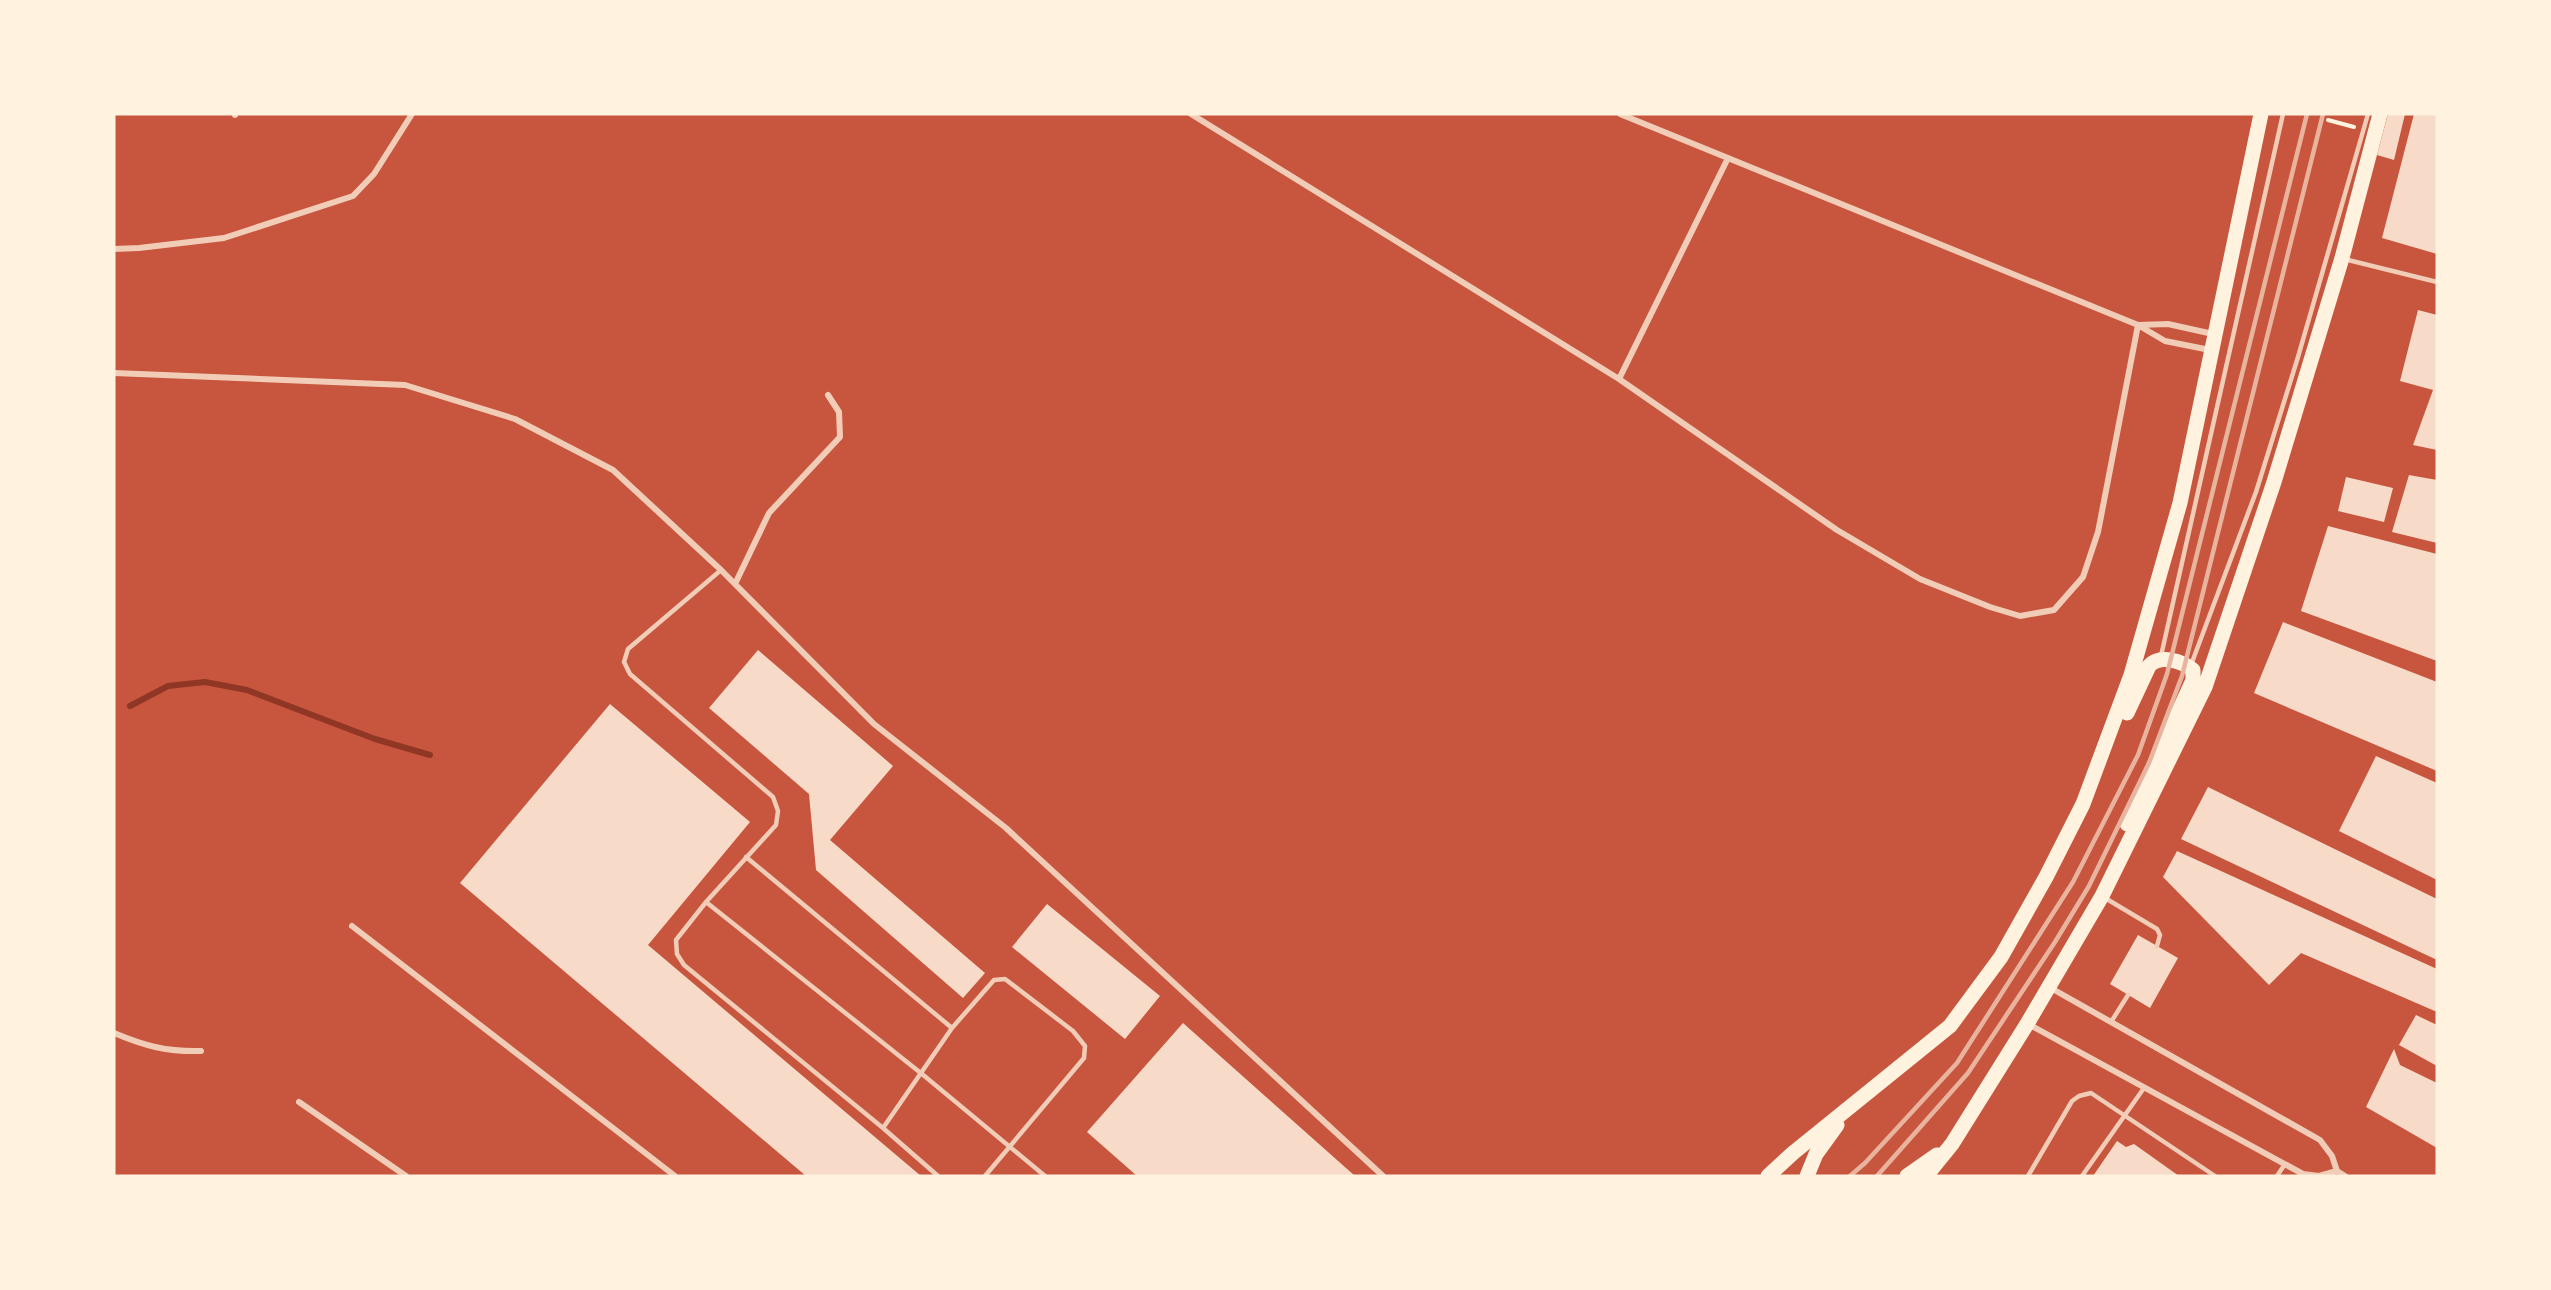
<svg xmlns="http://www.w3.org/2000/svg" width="2551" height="1290" font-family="Poppins,sans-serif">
<rect width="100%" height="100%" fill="#c8553d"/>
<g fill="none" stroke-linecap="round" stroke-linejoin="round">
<!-- stream -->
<path stroke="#8f3625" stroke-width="6" d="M130,706L168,686L205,682L247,690L375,739L430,755"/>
</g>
<!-- building -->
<path fill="#f7dbc8" d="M2388,114H2405L2394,160L2377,155Z
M2414,114H2437V254L2382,238Z
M2418,310L2437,315V450L2413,445L2433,390L2400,381Z
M2409,475L2437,480V543L2392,532Z
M2346,477L2393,488L2384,522L2338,511Z
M2328,526L2437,554V661L2301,611Z
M2283,622L2437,682V771L2254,693Z
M758,650L893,766L830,840L985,973L963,998L816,870L809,794L709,708Z
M610,704L750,822L648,945L921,1176H806L460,883Z
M2376,756L2437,783V880L2339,831Z
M2208,787L2437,899V960L2181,839Z
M2177,851L2437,969V1012L2301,953L2269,985L2163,877Z
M1047,904L1160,996L1125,1039L1012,947Z
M2138,935L2178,958L2150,1008L2110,984Z
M2416,1015L2437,1025V1066L2399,1045Z
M1183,1023L1355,1176H1137L1087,1132Z
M2394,1049L2400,1065L2437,1083V1148L2366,1107Z
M2117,1141L2126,1147L2134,1144L2179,1176H2093Z"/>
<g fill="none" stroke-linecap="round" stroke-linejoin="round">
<!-- path -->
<path stroke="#fff3e0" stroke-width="4" d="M2328,120L2354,127"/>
<!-- service -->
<path stroke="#f1ccb7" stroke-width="4.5" d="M2344,259L2437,282
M721,570L628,649L624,662L630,674L773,797L778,811L776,825L706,902L676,940L677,954L684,965L883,1128L938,1176
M2161,656L2283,114
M2191,665L2256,492L2298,357L2368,114
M746,857L952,1028L994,980L1005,979L1073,1031L1085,1046L1084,1058L985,1176
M2105,898L2157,929L2160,935L2157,946
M706,902L922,1074L1045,1176
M2111,1022L2128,995
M883,1128L952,1028
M2028,1176L2072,1101L2079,1096L2091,1093L2215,1176
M2082,1176L2144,1088
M2277,1176L2285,1164"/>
<!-- minor -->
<path stroke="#f1ccb7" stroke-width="6" d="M235,114V115
M1191,114L1619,379L1837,530L1920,579L1990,607L2020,616L2054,610L2083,577L2098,532L2138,325
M1620,114L2138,325L2165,341L2210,350
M114,249L139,248L224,238L353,196L374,174L412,114
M2138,325L2168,324L2213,334
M114,373L405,385L515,419L613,470L721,570L874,724L1006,828L1383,1176
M1619,379L1728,158
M735,584L769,513L840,437L839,412L828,395
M352,926L675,1176
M2049,987L2320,1140L2332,1156L2337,1171L2345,1176
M2028,1024L2303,1174L2319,1176L2337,1171
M114,1033C145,1046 167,1052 201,1051
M299,1102L406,1176"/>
<!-- primary -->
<path stroke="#fff3e0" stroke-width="15" d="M2127,713L2149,666C2160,654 2182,661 2193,670V680L2127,824
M1768,1176L1793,1153L1950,1026L2001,957L2046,877L2083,804L2131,675L2180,503L2261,114
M1807,1176L1816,1154L1837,1125
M1907,1176L1937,1155
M1926,1176L1952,1144L2027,1024L2102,896L2205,687L2274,482L2342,258L2380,114"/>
<!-- rail -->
<path stroke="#e9b49f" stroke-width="4.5" d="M1850,1176L1865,1163L1957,1063L2073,882L2138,755L2167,674L2307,114
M1877,1176L1968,1073L2055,942L2089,886L2149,763L2182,676L2323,114"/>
</g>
<!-- border -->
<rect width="2551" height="1290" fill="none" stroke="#fff3e0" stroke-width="231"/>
</svg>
